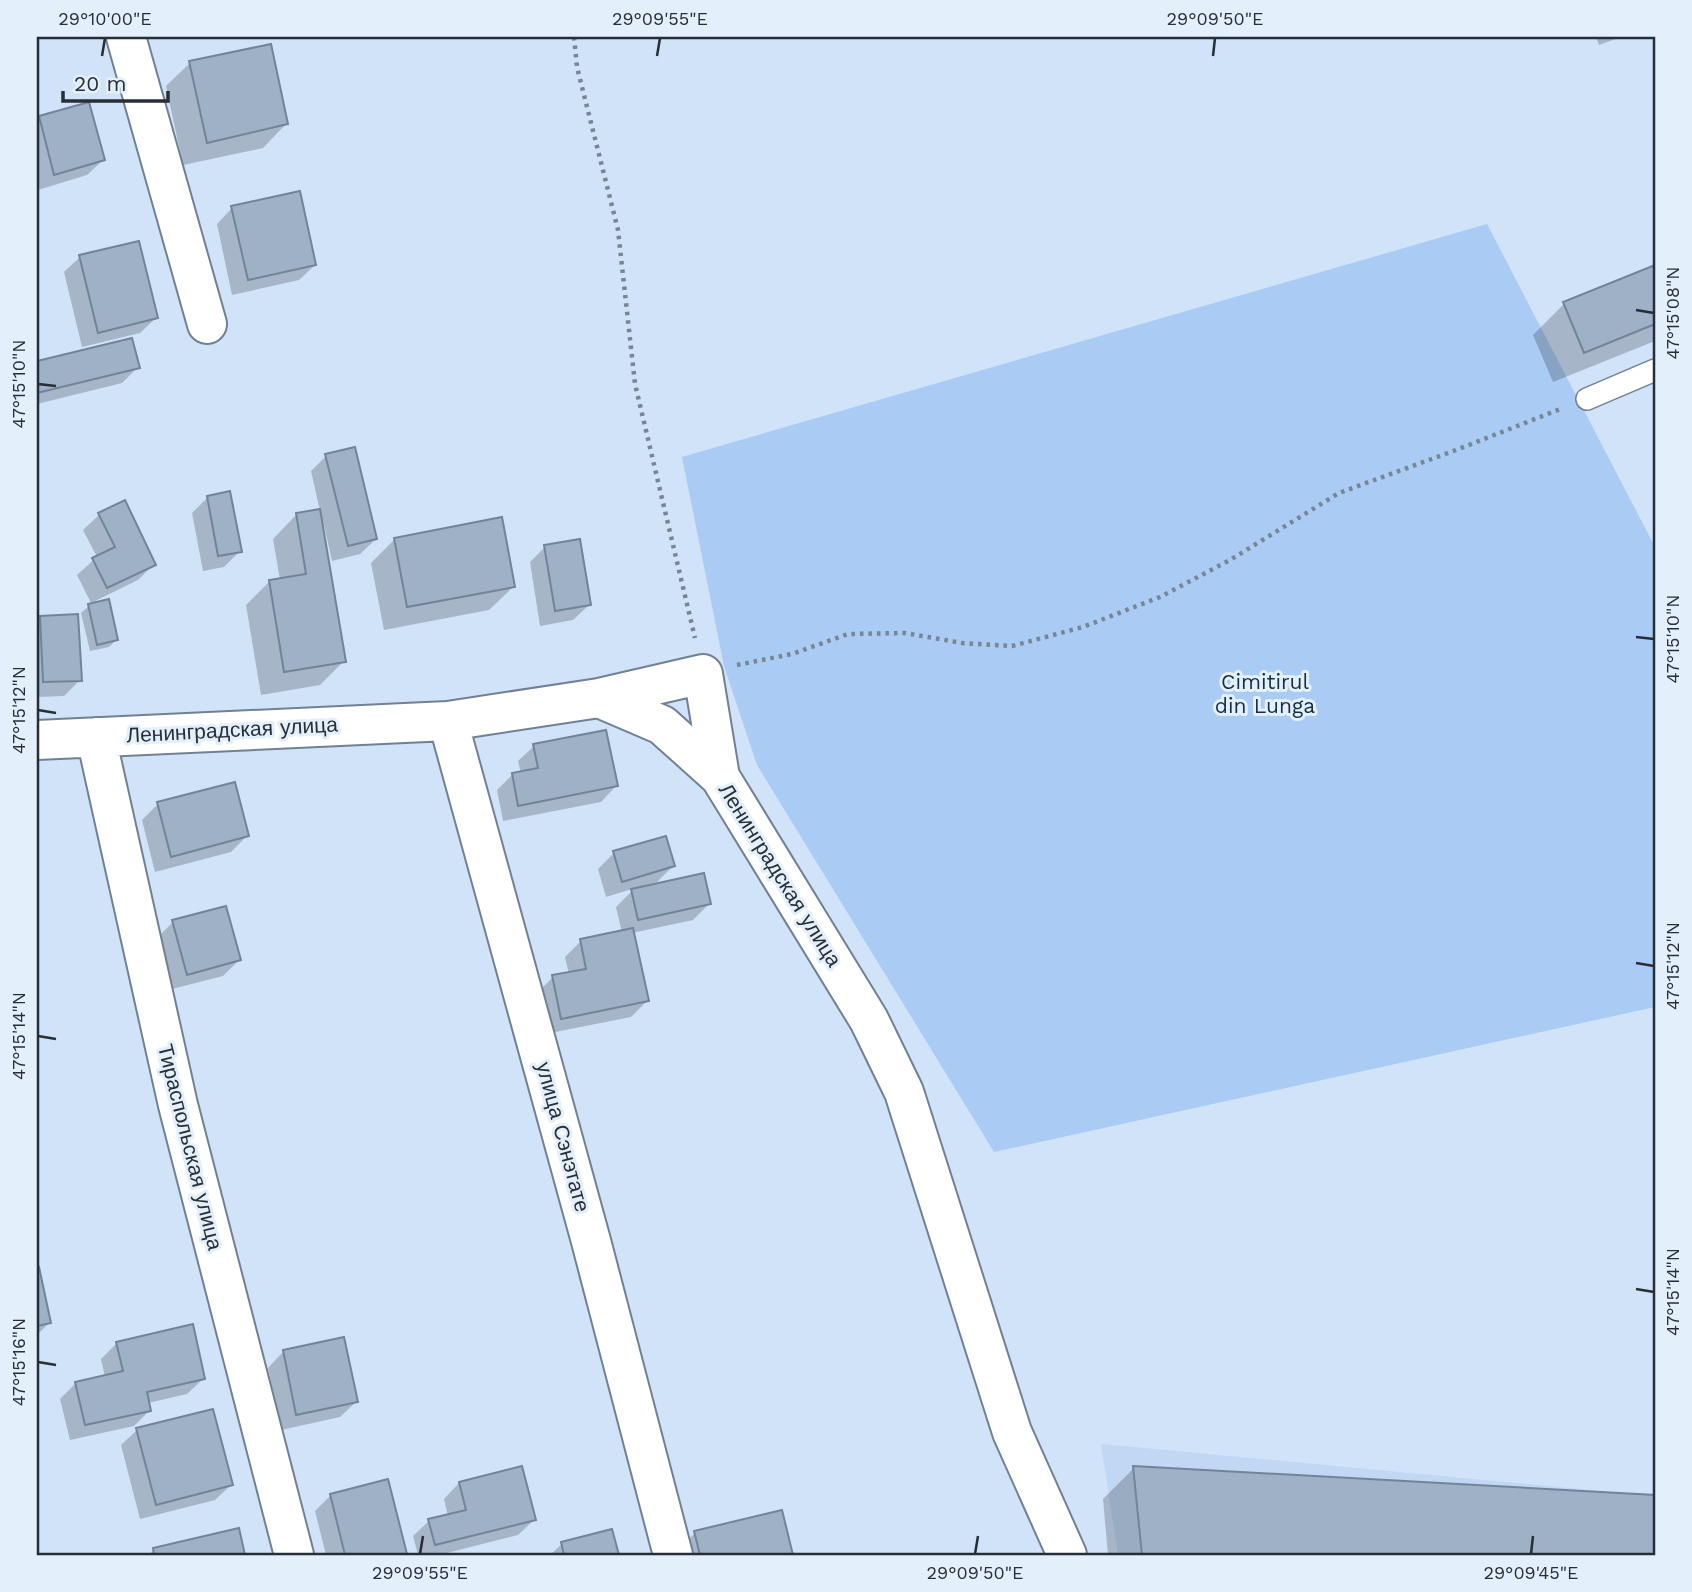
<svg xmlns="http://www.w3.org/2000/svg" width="1692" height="1592" font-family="'Work Sans',sans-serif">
<rect width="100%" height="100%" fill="#d0e3f9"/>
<!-- built -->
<path fill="#c0d8f3" d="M1101,1444L1655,1496V1555H1118Z"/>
<!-- green -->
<path fill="#a9cbf4" d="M1487,224L1655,547V1007L994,1152L757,765L724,666L682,457Z"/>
<!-- shadow -->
<path fill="#0003" d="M1596,37H1621L1599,45Z
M190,63L286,124L263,148L183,165L166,86Z
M40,117L103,160L87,175L38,190L37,121Z
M232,208L315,265L299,280L232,295L217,224Z
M80,257L156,318L140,333L82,347L64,272Z
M1655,267V341L1553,382L1533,335L1564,304Z
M131,340L138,367L122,383L37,404V363Z
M326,456L376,539L360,554L332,561L324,525H321L344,661L320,685L261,695L246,605L269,582L280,580L273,539L296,515L320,511L311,471Z
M208,497L240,551L224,567L203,571L192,513Z
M99,515L154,564L138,580L91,603L77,575L97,557L83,530Z
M395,539L513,587L489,610L384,630L371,563Z
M545,547L589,605L573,620L540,626L530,562Z
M89,606L116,640L109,647L90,651L81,613Z
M41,618L80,680L64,696L37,697V622Z
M534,746L616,786L601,802L503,821L497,790L512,775L521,773L518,761Z
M234,784L247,836L231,852L155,872L142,820L158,804Z
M614,853L673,866L657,882L647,885L648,887L709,904L693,920L632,933L647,1001L631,1017L545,1034L537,993L553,977L569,974L565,957L581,941L622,933L616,907L635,888L606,897L598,869Z
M173,922L239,960L223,976L172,989L158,937Z
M37,1269L49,1323L37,1335Z
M117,1343L203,1379L187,1394L148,1403L150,1410L134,1426L70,1440L60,1399L76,1383L105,1377L101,1359Z
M283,1352L356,1402L340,1417L281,1430L268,1368Z
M137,1430L231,1485L215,1500L140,1519L121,1445Z
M1134,1468L1655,1497V1555H1108L1103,1499Z
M459,1483L534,1520L518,1535L439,1555H418L413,1536L429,1521L448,1516L444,1499Z
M331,1495L405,1554L404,1555H326L315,1511Z
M781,1513L791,1555H681L679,1549L695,1533Z
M237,1531L243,1555H148L154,1550Z
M611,1532L617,1555H550L562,1544Z"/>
<!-- building -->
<path fill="#9fb1c6" stroke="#728498" stroke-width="2" d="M271,44L288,124L207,143L189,61Z
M89,102L105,160L54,175L39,116Z
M300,191L316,265L248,280L231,206Z
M139,241L158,318L98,333L79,255Z
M1655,265V324L1584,353L1563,302Z
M132,338L140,368L37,393V361Z
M355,447L377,539L348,546L325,454Z
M230,491L242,552L218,556L207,496Z
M125,500L156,565L107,588L92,558L115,547L98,513Z
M320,509L346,662L284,672L269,580L306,574L296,513Z
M502,517L515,587L407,607L394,538Z
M580,539L591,605L555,611L544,545Z
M109,599L118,640L97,645L88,604Z
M78,614L82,681L43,682L40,616Z
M606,730L618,786L518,806L512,773L538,768L533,744Z
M235,782L249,836L171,857L157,802Z
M666,836L675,866L622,882L613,851Z
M704,873L711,904L638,920L631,889Z
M226,906L241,960L187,975L172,920Z
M633,928L649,1001L561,1019L552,975L586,969L580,939Z
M39,1267L51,1323L37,1326V1268Z
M193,1324L205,1379L147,1392L151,1411L85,1425L75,1382L123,1371L116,1342Z
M344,1337L358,1402L296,1415L283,1350Z
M213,1409L233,1485L156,1505L136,1428Z
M522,1466L536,1520L435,1545L428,1519L466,1510L459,1482Z
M1133,1466L1655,1495V1555H1142Z
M388,1479L407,1554L345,1555L330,1494Z
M782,1510L793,1555H700L694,1531Z
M239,1528L245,1555H154L153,1548Z
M612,1529L619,1555H564L561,1542Z"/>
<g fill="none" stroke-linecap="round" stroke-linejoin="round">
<defs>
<path id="service" d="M1587,399L1655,370"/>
<path id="minor" d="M126,37L207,324
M599,698L703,674L720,777
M448,721L591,1241L673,1555
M96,737L178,1105L294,1555
M37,740L448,721L599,698L662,725L720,777L869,1020L904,1092L1012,1432L1067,1555"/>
</defs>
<!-- service casing -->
<use href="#service" stroke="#708195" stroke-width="24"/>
<!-- minor casing -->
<use href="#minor" stroke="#708195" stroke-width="42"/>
<!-- path -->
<path stroke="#788593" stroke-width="4.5" stroke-dasharray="3.5 5" stroke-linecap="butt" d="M574,37L577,67L618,230L635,384L695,638
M737,665L792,654L848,634L905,633L962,643L1012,646L1083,627L1160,597L1230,560L1339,493L1456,450L1563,408"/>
<!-- service -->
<use href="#service" stroke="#fff" stroke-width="21"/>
<!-- minor -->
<use href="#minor" stroke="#fff" stroke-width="38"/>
</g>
<!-- ticks -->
<path fill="none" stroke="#272e36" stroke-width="2.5" d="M102,56L105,38M657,56L660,38M1213,56L1215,38M1636,310L1654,313M38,384L56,386M1636,637L1654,639M38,710L56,713M1636,963L1654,966M38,1036L56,1039M1636,1289L1654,1292M38,1362L56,1365M420,1554L423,1536M975,1554L978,1536M1531,1554L1533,1536"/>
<g text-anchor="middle" stroke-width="6" stroke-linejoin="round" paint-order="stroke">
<!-- park labels -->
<g font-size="21" fill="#132e4b" stroke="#e4effc">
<text x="1265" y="689">Cimitirul<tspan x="1265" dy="24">din Lunga</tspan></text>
</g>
<!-- street labels -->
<g font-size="21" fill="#272e36" stroke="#e4effc">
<text transform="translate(232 730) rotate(-3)" y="7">Ленинградская улица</text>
<text transform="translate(780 875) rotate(58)" y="7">Ленинградская улица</text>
<text transform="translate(563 1137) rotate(75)" y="7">улица Сэнэтате</text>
<text transform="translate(190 1147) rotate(76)" y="7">Тираспольская улица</text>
</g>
</g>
<!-- border -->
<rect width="1692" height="1592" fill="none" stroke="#e4effc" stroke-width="77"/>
<!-- scale -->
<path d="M63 91v10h105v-10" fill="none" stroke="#272e36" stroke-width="3.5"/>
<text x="74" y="91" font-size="21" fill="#272e36" stroke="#e4effc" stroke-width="5" paint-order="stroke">20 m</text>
<rect x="38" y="38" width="1616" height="1516" fill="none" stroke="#272e36" stroke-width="2.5"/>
<g font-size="18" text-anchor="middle" fill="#272e36">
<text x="105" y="25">29°10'00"E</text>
<text x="660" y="25">29°09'55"E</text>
<text x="1215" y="25">29°09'50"E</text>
<text transform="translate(1673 313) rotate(-90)" y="6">47°15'08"N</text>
<text transform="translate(19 384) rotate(-90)" y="6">47°15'10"N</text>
<text transform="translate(1673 639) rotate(-90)" y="6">47°15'10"N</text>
<text transform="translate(19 710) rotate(-90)" y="6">47°15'12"N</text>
<text transform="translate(1673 966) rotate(-90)" y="6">47°15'12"N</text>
<text transform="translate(19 1036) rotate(-90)" y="6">47°15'14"N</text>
<text transform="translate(1673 1292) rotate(-90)" y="6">47°15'14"N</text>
<text transform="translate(19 1362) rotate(-90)" y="6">47°15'16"N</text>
<text x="420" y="1579">29°09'55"E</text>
<text x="975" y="1579">29°09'50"E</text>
<text x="1531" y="1579">29°09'45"E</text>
</g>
</svg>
